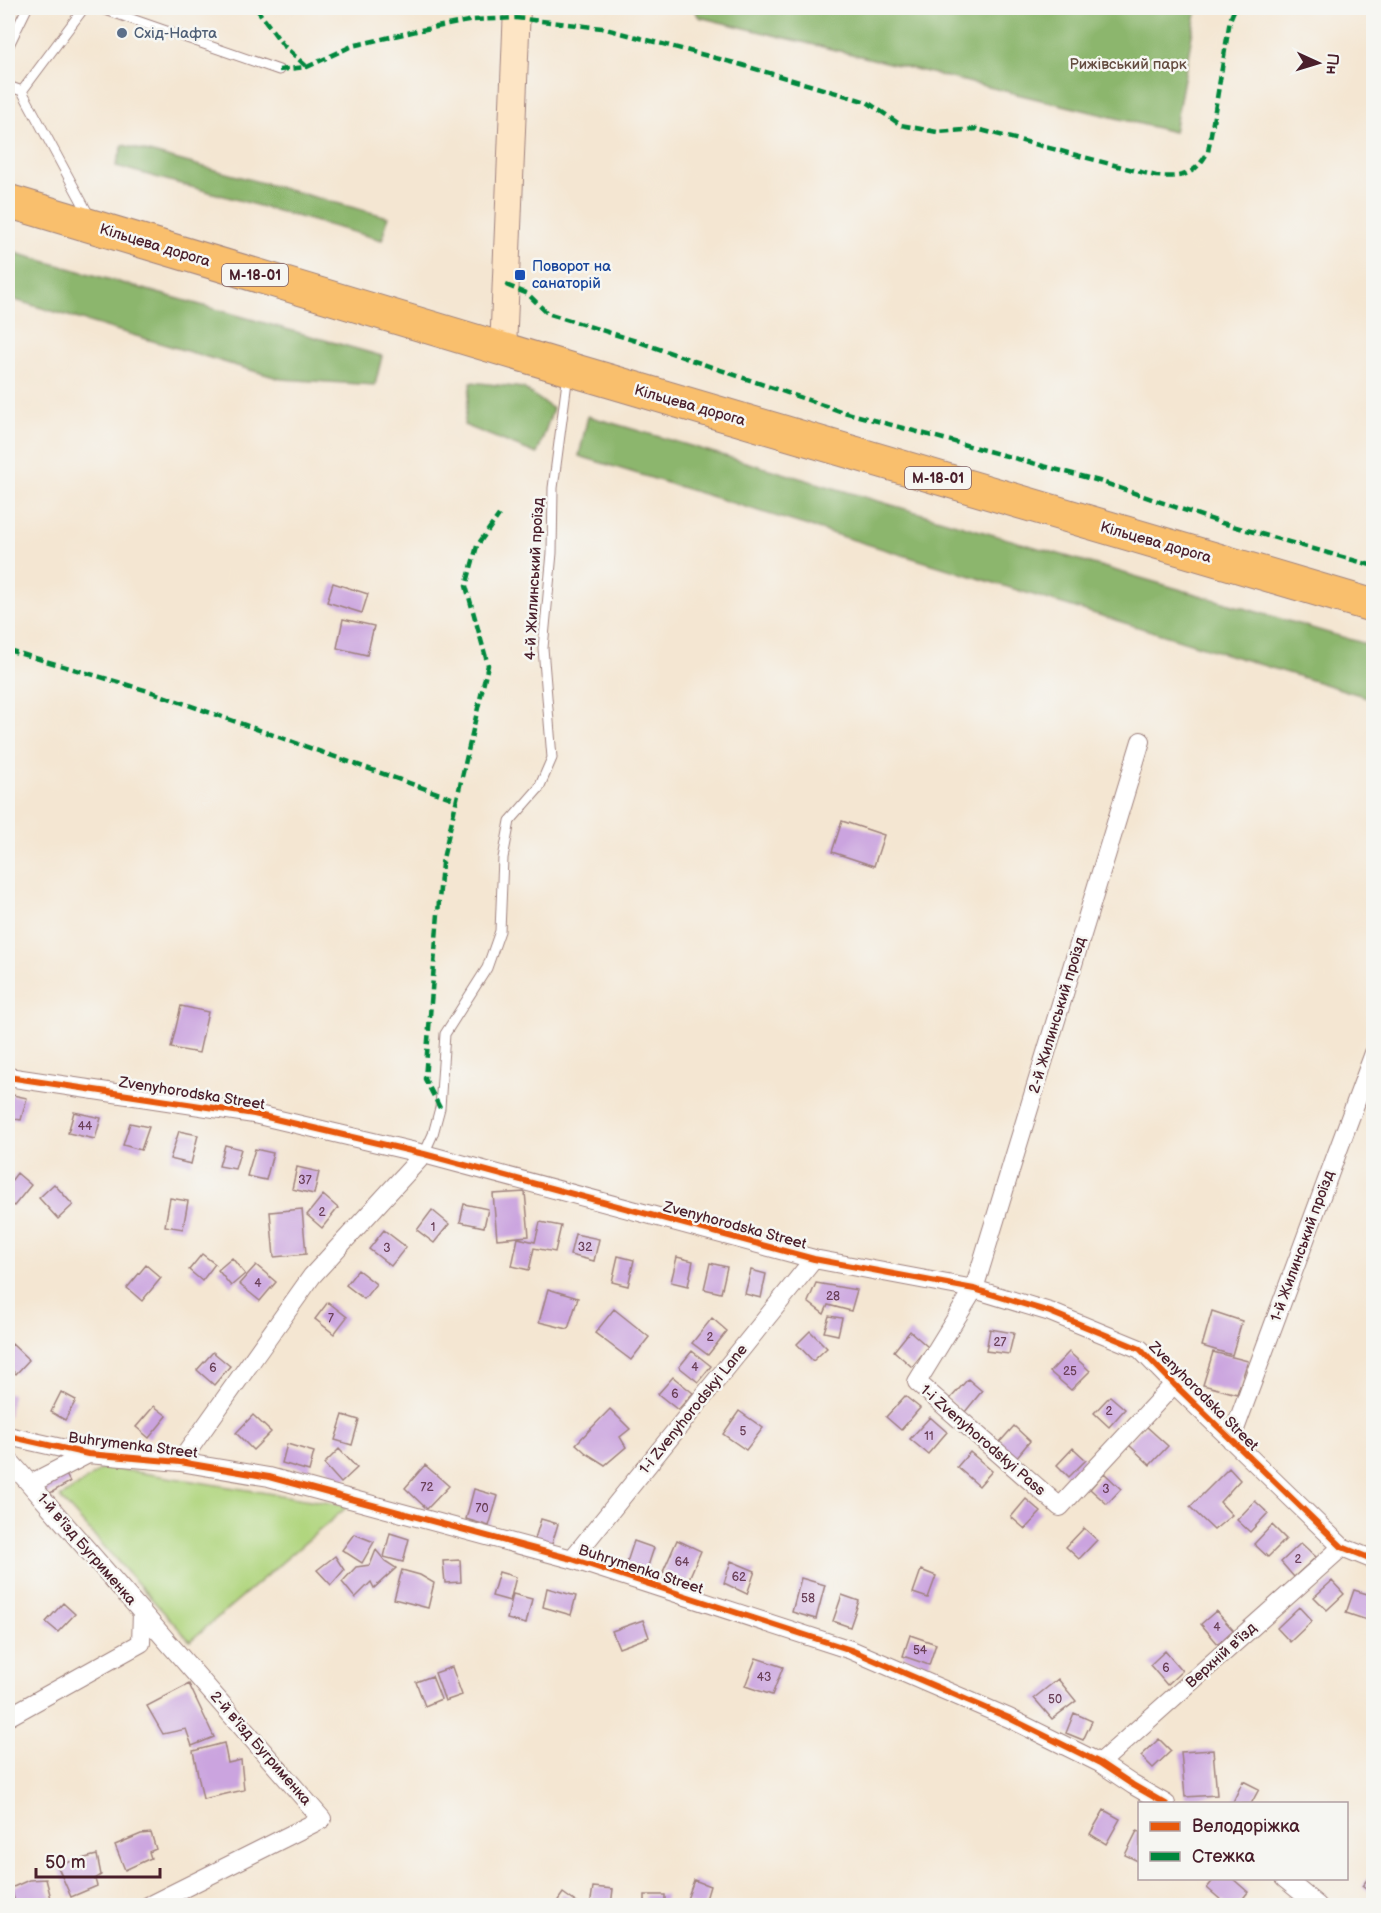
<svg xmlns="http://www.w3.org/2000/svg" width="1381" height="1913" font-family="'Balsamiq Sans',sans-serif">
<rect width="100%" height="100%" fill="#f6f6f2"/>
<filter id="ink" filterUnits="userSpaceOnUse"><feTurbulence type="fractalNoise" baseFrequency=".0167" numOctaves="2"/><feDisplacementMap in="SourceGraphic" scale="12" xChannelSelector="R" yChannelSelector="G"/><feConvolveMatrix kernelMatrix="1 2 1 2 8 2 1 2 1" color-interpolation-filters="sRGB"/></filter>
<filter id="wash" filterUnits="userSpaceOnUse"><feTurbulence type="fractalNoise" baseFrequency=".008" numOctaves="4" result="noise"/><feDisplacementMap in="SourceGraphic" scale="24" xChannelSelector="R" yChannelSelector="G"/><feGaussianBlur stdDeviation="1.35" result="paint"/><feColorMatrix in="noise" values="0 0 0 0 0 0 0 0 0 0 0 0 0 0 0 0 0 1.4 0 .05"/><feComposite in="paint" operator="in"/></filter>
<g filter="url(#wash)">
<rect width="100%" height="100%" fill="#f4e6d2"/>
<!-- green -->
<path fill="#b0d57e" stroke="#7d7a54" stroke-width="1.5" d="M105,1467L348,1506L190,1641L60,1498Z"/>
<!-- forest -->
<path fill="#8cb66d" stroke="#6b6a4c" stroke-width="1.5" d="M693,8H1197L1174,132L699,17Z
M123,145L388,217L382,240L116,166Z
M8,251L382,356L375,385L281,379L8,298Z
M471,382L523,388L553,409L537,454L464,425Z
M588,416L1373,646V699L579,456Z"/>
<g id="blocks">
<!-- building -->
<path fill="#cba4df" d="M333,583L368,594L362,613L327,602Z
M343,619L374,626L367,655L337,648Z
M842,821L884,835L874,866L832,852Z
M181,1006L208,1012L199,1053L171,1048Z
M8,1094L27,1098L21,1120L8,1118Z
M74,1112L101,1118L95,1139L68,1133Z
M130,1123L149,1127L141,1150L123,1145Z
M179,1131L198,1135L191,1164L170,1159Z
M225,1145L241,1149L235,1169L219,1166Z
M255,1149L273,1153L266,1180L247,1176Z
M297,1167L319,1172L314,1194L292,1189Z
M17,1173L31,1185L14,1206L8,1201V1185Z
M54,1184L73,1205L58,1219L39,1198Z
M525,1192L529,1236L497,1239L493,1194Z
M323,1195L338,1208L322,1228L307,1215Z
M170,1198L188,1201L183,1229L165,1226Z
M464,1204L488,1209L484,1227L460,1222Z
M302,1209L306,1254L274,1257L270,1212Z
M432,1210L449,1224L434,1243L417,1230Z
M540,1222L561,1226L555,1252L534,1248L529,1270L512,1266L518,1238L535,1242Z
M384,1230L406,1247L391,1266L369,1249Z
M575,1234L599,1239L594,1261L570,1255Z
M202,1254L215,1264L202,1281L189,1270Z
M618,1256L634,1260L628,1286L612,1282Z
M677,1257L693,1261L688,1286L671,1282Z
M232,1258L245,1274L231,1286L218,1270Z
M710,1263L727,1267L721,1293L704,1289Z
M146,1265L161,1278L142,1301L127,1288Z
M256,1265L276,1282L260,1301L239,1284Z
M358,1270L376,1284L364,1299L346,1285Z
M751,1270L766,1274L761,1298L745,1294Z
M816,1283L857,1290L851,1311L828,1305L824,1314L808,1302Z
M548,1289L578,1298L568,1329L539,1322Z
M328,1302L347,1317L334,1334L315,1319Z
M614,1309L649,1337L631,1360L595,1333Z
M1212,1311L1242,1321L1232,1355L1202,1346Z
M829,1316L842,1318L838,1335L824,1332Z
M712,1318L727,1331L708,1355L692,1343Z
M990,1329L1014,1333L1009,1354L986,1351Z
M810,1331L827,1348L813,1361L797,1344Z
M910,1331L928,1347L912,1367L894,1351Z
M12,1344L29,1360L16,1374L8,1366V1348Z
M692,1351L711,1366L698,1382L679,1367Z
M213,1352L230,1366L214,1385L197,1370Z
M1069,1352L1090,1371L1071,1390L1050,1372Z
M1213,1352L1248,1361L1237,1394L1203,1385Z
M673,1377L693,1393L678,1410L658,1394Z
M968,1379L982,1391L965,1412L950,1399Z
M61,1392L76,1400L65,1420L51,1412Z
M8,1393L12,1394L9,1417H8Z
M905,1396L920,1408L901,1430L886,1417Z
M1110,1396L1125,1409L1109,1427L1094,1413Z
M154,1406L167,1416L149,1438L136,1427Z
M610,1409L630,1429L620,1437L626,1447L605,1465L586,1453L576,1444Z
M739,1411L763,1428L746,1450L723,1434Z
M253,1415L271,1432L253,1450L236,1433Z
M343,1415L359,1420L352,1445L335,1440Z
M930,1417L947,1432L928,1454L910,1439Z
M1014,1426L1030,1441L1016,1458L999,1443Z
M1146,1426L1168,1446L1150,1465L1128,1444Z
M287,1444L314,1452L309,1471L282,1463Z
M1073,1448L1086,1460L1069,1477L1057,1465Z
M339,1449L357,1468L341,1483L324,1464Z
M970,1452L992,1471L979,1486L957,1467Z
M425,1465L449,1486L427,1509L405,1488Z
M1229,1468L1240,1480L1220,1502L1232,1515L1214,1530L1190,1507Z
M64,1471L70,1482L45,1496L39,1484Z
M1104,1473L1121,1489L1107,1504L1090,1489Z
M474,1489L498,1496L489,1526L466,1519Z
M1026,1499L1041,1512L1025,1529L1011,1517Z
M1255,1501L1268,1513L1250,1532L1237,1520Z
M541,1519L558,1524L551,1547L534,1542Z
M1272,1525L1286,1539L1268,1557L1254,1544Z
M1084,1528L1097,1540L1079,1559L1066,1547Z
M390,1533L409,1539L403,1562L384,1557Z
M354,1534L374,1542L362,1563L342,1550Z
M677,1540L701,1551L687,1583L663,1572Z
M634,1541L654,1548L646,1572L626,1565Z
M1301,1543L1316,1557L1294,1577L1281,1562Z
M376,1550L385,1561L396,1568L374,1588L371,1582L355,1598L342,1582L356,1567L370,1565Z
M335,1556L344,1570L331,1585L317,1570Z
M460,1560L461,1582L445,1583L443,1561Z
M731,1561L755,1571L747,1594L724,1583Z
M402,1570L420,1575L434,1583L428,1608L394,1599Z
M921,1570L936,1576L928,1598L913,1593Z
M499,1572L516,1577L510,1601L492,1596Z
M801,1578L825,1585L816,1619L792,1612Z
M1332,1581L1344,1594L1327,1610L1314,1597Z
M547,1588L576,1596L571,1615L543,1607Z
M1354,1590L1374,1596L1367,1620L1346,1613Z
M513,1594L532,1599L526,1624L507,1619Z
M842,1595L859,1601L850,1627L833,1621Z
M63,1603L75,1614L58,1632L46,1622Z
M1299,1607L1312,1621L1290,1642L1277,1628Z
M1216,1611L1233,1630L1218,1644L1201,1624Z
M643,1620L649,1637L619,1648L612,1631Z
M910,1635L936,1644L929,1665L903,1656Z
M1165,1651L1182,1671L1167,1685L1150,1665Z
M756,1658L783,1667L772,1695L745,1686Z
M452,1667L462,1695L445,1701L435,1673Z
M432,1676L441,1699L425,1706L416,1682Z
M1058,1679L1076,1701L1052,1719L1034,1698Z
M189,1684L214,1737L192,1746L186,1729L163,1734L147,1706Z
M1074,1713L1092,1721L1083,1740L1066,1733Z
M1159,1739L1171,1751L1153,1768L1141,1756Z
M224,1743L228,1763L241,1760L244,1790L203,1799L193,1751Z
M1213,1750L1217,1795L1185,1797L1181,1752Z
M1243,1781L1259,1789L1251,1804H1232Z
M1104,1810L1120,1819L1106,1844L1090,1834Z
M1137,1831L1140,1832V1862L1125,1855Z
M151,1833L156,1849L149,1852L151,1858L125,1870L115,1845L141,1834Z
M97,1855L101,1875L95,1879L97,1886L71,1897L57,1865Z
M1374,1871V1895L1362,1886Z
M1215,1878H1232L1248,1892L1237,1906H1228L1207,1888Z
M46,1879L53,1906H16L11,1888L29,1880Z
M694,1880L710,1886L704,1906H696L686,1902Z
M593,1887L613,1889L611,1906H590Z
M563,1893L581,1906H554Z
M645,1895H665V1906H645Z"/>
</g>
</g>
<g filter="url(#ink)">
<use href="#blocks" fill-opacity="0" stroke="#9f827e" stroke-width="1.5"/>
<g fill="none" stroke-linecap="round" stroke-linejoin="round">
<defs>
<path id="lane" d="M100,8L279,70
M8,47L27,8
M8,86L22,91L90,217
M22,91L84,8
M424,1154L433,1134L440,1108L445,1034L487,968L500,931L503,858L510,821L539,788L552,758L543,648L552,553L553,488L568,374"/>
<path id="street" d="M1141,741L974,1289L917,1382L1060,1507L1174,1384
M8,1077L254,1114L424,1154L814,1259L974,1289L1050,1312L1140,1349L1174,1384L1342,1547L1374,1560
M8,1436L88,1454L180,1462L269,1477L572,1559L851,1650L1009,1718L1100,1763L1133,1785L1166,1804
M1231,1440L1374,1053
M8,1459L30,1484L88,1454
M180,1462L312,1276L424,1154
M30,1484L322,1819L148,1906
M572,1559L814,1259
M8,1717L141,1643L142,1612
M1100,1763L1342,1547
M1284,1878L1318,1906"/>
<path id="secondary" d="M503,350L517,8"/>
<path id="highway" d="M8,201L569,369L1374,606"/>
</defs>
<!-- lane casing -->
<use href="#lane" stroke="#9f827e" stroke-width="11"/>
<!-- street casing -->
<use href="#street" stroke="#9f827e" stroke-width="20"/>
<!-- secondary casing -->
<use href="#secondary" stroke="#9f827e" stroke-width="28"/>
<!-- highway casing -->
<use href="#highway" stroke="#9f827e" stroke-width="35"/>
<!-- lane -->
<use href="#lane" stroke="#fff" stroke-width="9"/>
<!-- street -->
<use href="#street" stroke="#fff" stroke-width="18"/>
<!-- secondary -->
<use href="#secondary" stroke="#fde5c5" stroke-width="26"/>
<!-- highway -->
<use href="#highway" stroke="#f9bf6d" stroke-width="33"/>
<!-- quiet -->
<path stroke="#00873e" stroke-width="4.5" stroke-dasharray="9 4.5" stroke-linecap="butt" d="M256,8L283,45L307,67
M279,70L307,67L352,46L416,31L473,20L516,18L602,28L742,65L867,102L901,125L937,132L977,129L1156,176C1182,178 1194,176 1208,152L1230,20L1235,8
M506,285L528,294L547,313L636,341L840,411L1099,481L1222,523L1374,566
M8,650L152,692L457,800
M440,1108L425,1079L442,863L488,665L466,586L477,546L499,515"/>
<defs>
<path id="cycleway" d="M8,1077L254,1114L424,1154L814,1259L974,1289L1050,1312L1140,1349L1174,1384L1342,1547L1374,1560
M8,1436L88,1454L180,1462L269,1477L572,1559L851,1650L1009,1718L1100,1763L1133,1785L1166,1804"/>
</defs>
<!-- cycleway casing -->
<use href="#cycleway" stroke="#f6f6f2" stroke-width="10"/>
<!-- cycleway -->
<use href="#cycleway" stroke="#e8590c" stroke-width="6"/>
</g>
</g>
<!-- markers -->
<circle fill="#5c6f8a" stroke="#f6f6f2" stroke-width="2" cx="122" cy="33" r="6"/>
<rect fill="#1a4fb4" stroke="#f6f6f2" stroke-width="2" x="514" y="269" width="12" height="12" rx="3"/>
<g text-anchor="middle" stroke-width="5" stroke-linejoin="round" paint-order="stroke">
<!-- number labels -->
<g font-size="12" fill="#6a4058">
<text x="85" y="1130">44</text>
<text x="305" y="1184">37</text>
<text x="322" y="1216">2</text>
<text x="433" y="1231">1</text>
<text x="585" y="1251">32</text>
<text x="387" y="1252">3</text>
<text x="258" y="1287">4</text>
<text x="833" y="1300">28</text>
<text x="331" y="1322">7</text>
<text x="710" y="1341">2</text>
<text x="1000" y="1346">27</text>
<text x="695" y="1371">4</text>
<text x="213" y="1372">6</text>
<text x="1070" y="1375">25</text>
<text x="675" y="1398">6</text>
<text x="1109" y="1415">2</text>
<text x="743" y="1435">5</text>
<text x="929" y="1440">11</text>
<text x="427" y="1491">72</text>
<text x="1106" y="1493">3</text>
<text x="482" y="1512">70</text>
<text x="1298" y="1563">2</text>
<text x="682" y="1566">64</text>
<text x="739" y="1581">62</text>
<text x="808" y="1602">58</text>
<text x="1217" y="1631">4</text>
<text x="920" y="1654">54</text>
<text x="1166" y="1672">6</text>
<text x="764" y="1681">43</text>
<text x="1055" y="1703">50</text>
</g>
<!-- shield labels -->
<g fill="#f6f6f2" stroke="#7e6067" stroke-width="1.5">
<rect x="222" y="264" width="66" height="22" rx="4.5"/>
<rect x="905" y="467" width="66" height="22" rx="4.5"/>
</g>
<g font-size="14" font-weight="bold" fill="#4a1f2b">
<text x="255" y="280">М-18-01</text>
<text x="938" y="483">М-18-01</text>
</g>
<!-- service labels -->
<g font-size="15" fill="#4e5e75" stroke="#f6f6f2" text-anchor="start">
<text x="134" y="38">Схід-Нафта</text>
</g>
<!-- park labels -->
<g font-size="15" fill="#644c40" stroke="#f6f6f2">
<text x="1128" y="69">Рижівський парк</text>
</g>
<!-- street labels -->
<g font-size="15" fill="#4a1f2b" stroke="#f6f6f2">
<text transform="translate(155 245) rotate(17)" y="5">Кільцева дорога</text>
<text transform="translate(690 405) rotate(16)" y="5">Кільцева дорога</text>
<text transform="translate(1156 542) rotate(16)" y="5">Кільцева дорога</text>
<text transform="translate(534 579) rotate(-87)" y="5">4-й Жилинський проїзд</text>
<text transform="translate(1057 1015) rotate(-73)" y="5">2-й Жилинський проїзд</text>
<text transform="translate(192 1093) rotate(9)" y="5">Zvenyhorodska Street</text>
<text transform="translate(735 1225) rotate(15)" y="5">Zvenyhorodska Street</text>
<text transform="translate(1302 1246) rotate(-70)" y="5">1-й Жилинський проїзд</text>
<text transform="translate(1204 1396) rotate(45)" y="5">Zvenyhorodska Street</text>
<text transform="translate(693 1409) rotate(-51)" y="5">1-i Zvenyhorodskyi Lane</text>
<text transform="translate(983 1440) rotate(41)" y="5">1-i Zvenyhorodskyi Pass</text>
<text transform="translate(133 1445) rotate(7)" y="5">Buhrymenka Street</text>
<text transform="translate(87 1549) rotate(49)" y="5">1-й в'їзд Бугрименка</text>
<text transform="translate(641 1569) rotate(18)" y="5">Buhrymenka Street</text>
<text transform="translate(1221 1655) rotate(-42)" y="5">Верхній в'їзд</text>
<text transform="translate(261 1748) rotate(49)" y="5">2-й в'їзд Бугрименка</text>
</g>
<!-- transit labels -->
<g font-size="15" fill="#164399" stroke="#f6f6f2" text-anchor="start">
<text x="532" y="271">Поворот на<tspan x="532" dy="17">санаторій</tspan></text>
</g>
</g>
<!-- margin -->
<rect width="1381" height="1913" fill="none" stroke="#f6f6f2" stroke-width="30"/>
<!-- legend -->
<rect x="1138" y="1802" width="210" height="78" fill="#f6f6f2" stroke="#b1a0a2" stroke-width="1.5"/>
<rect x="1150" y="1822" width="30" height="9" fill="#e8590c" stroke="#b1a0a2" stroke-width="1.5"/>
<text x="1192" y="1832" font-size="18" fill="#4a1f2b">Велодоріжка</text>
<rect x="1150" y="1852" width="30" height="9" fill="#00873e" stroke="#b1a0a2" stroke-width="1.5"/>
<text x="1192" y="1862" font-size="18" fill="#4a1f2b">Стежка</text>
<!-- north arrow -->
<g transform="translate(1318 63) rotate(94)" stroke="#f6f6f2" stroke-width="4.5" paint-order="stroke">
<path d="M0-4.5L10 22L0 15L-10 22Z" fill="#4a1f2b"/>
<text y="-9" font-size="16" font-weight="bold" text-anchor="middle" fill="#4a1f2b">Пн</text>
</g>
<!-- scale -->
<path d="M36 1868v9h124v-9" fill="none" stroke="#4a1f2b" stroke-width="3"/>
<text x="45" y="1868" font-size="18" fill="#4a1f2b" stroke="#f6f6f2" stroke-width="4.5" paint-order="stroke">50 m</text>
</svg>
